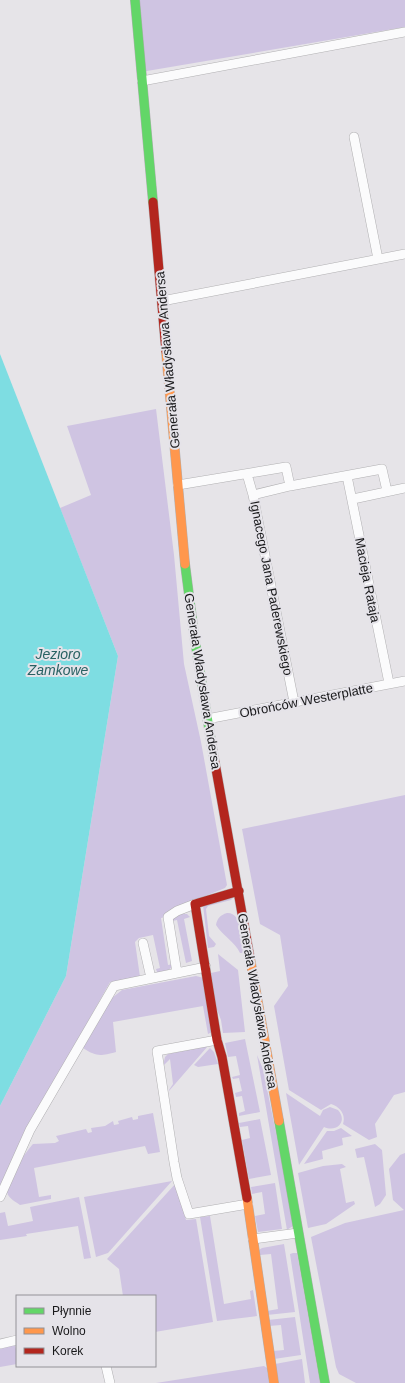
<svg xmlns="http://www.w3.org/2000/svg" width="405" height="1383" font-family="Arial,sans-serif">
<rect width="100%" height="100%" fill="#e6e4e8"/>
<!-- green -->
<path fill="#cfc4e2" d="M135,0H405V27L141,72Z
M156,409L174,555L184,664L201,742L227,885L225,888L181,906L166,917L161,918L168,965L173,964C171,971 163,973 157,972L156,969L160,968L153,935L139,938L135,942L140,977L110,982L71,1052L0,1188V1106L66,976L118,656L60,508L91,495L67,426Z
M405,795V1092L394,1095L375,1124L377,1137L369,1140L343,1124C346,1114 340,1107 331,1104L321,1110L289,1090L274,1006L288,986L280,935L260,924L242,829Z
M233,898L231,900L208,906L206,909L209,936L216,944L214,947L208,948L203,905Z
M227,913C242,912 242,939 244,951L242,953H240C235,942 223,936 216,925C217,919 220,915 227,913Z
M187,914L190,917L184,919L192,961L186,963L177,920L172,921C173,914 181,914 187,914Z
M218,954L238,970L245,1032L223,1033L221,1020L216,1007L211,973L220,971Z
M196,976L204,978L212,1032L208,1034L203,1006L113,1022L116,1052C100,1056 97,1057 83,1048L88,1035L112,998L122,990Z
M245,1039L260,1112L239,1116V1113L245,1111L242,1096L236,1097L235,1093L242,1091L239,1078L233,1079L232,1077L240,1075L236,1056L228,1057L225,1043Z
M208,1046L169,1091V1090L173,1084L170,1059L163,1066L165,1057L168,1054Z
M210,1048L214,1052L218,1064L198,1067L194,1065Z
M257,1055L263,1069L294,1222L293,1226L287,1230Z
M286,1093L320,1116L323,1110L330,1107L338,1110C348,1121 337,1133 324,1127L299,1165Z
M153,1113L160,1152L148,1154L145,1146L34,1168L39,1197L51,1195V1199L20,1205C16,1202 8,1198 7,1192C6,1179 25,1153 33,1144L55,1143L59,1141L56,1136L86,1129L88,1133L92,1132L91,1128L105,1126L113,1121L114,1125L119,1124L118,1121L132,1117L133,1120L138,1119V1116Z
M260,1119L271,1175L249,1179L242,1140L250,1138L248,1126L240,1127L239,1123Z
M341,1128L352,1136L342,1138L343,1145L322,1151L323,1159L304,1164L327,1131H334Z
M375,1144L382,1150L386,1195L380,1204L375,1207L364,1157L357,1158L355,1149Z
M405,1153V1383H356L339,1374L336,1367L311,1237L345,1223L404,1210L393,1200L389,1169L400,1155Z
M342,1164L346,1167L340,1169L346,1203L354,1201L355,1204L326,1224L308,1228L298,1173L323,1166Z
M172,1181L108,1253L96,1257L84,1197Z
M177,1182L186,1220L196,1219L213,1322L155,1332V1296H123L119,1269L107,1259Z
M275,1183L282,1229L258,1232L255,1216L265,1214L262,1192L252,1194L251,1187Z
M79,1197L91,1258L84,1259L78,1226L26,1234L27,1236L0,1240V1213L5,1212L8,1226L33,1221L30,1207Z
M210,1216L224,1304L251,1299L250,1291L253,1290L257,1316L217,1321L200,1217Z
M284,1244L295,1312L267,1315V1311L278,1309L271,1254L260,1255L259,1250L262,1248Z
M293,1253H297L320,1383H310L290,1254Z
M295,1317L301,1355L274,1359L273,1351L284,1350L281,1325L269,1326L268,1320Z
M15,1345L17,1353V1364L0,1367V1347Z
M302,1359L305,1383H279L275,1364Z
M264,1366L267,1368L269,1383H156Z"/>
<!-- water -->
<path fill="#7edde2" d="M0,354L118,656L66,976L0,1106Z"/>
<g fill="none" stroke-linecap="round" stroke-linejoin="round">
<defs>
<path id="street" d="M142,81L405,32
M354,137L378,259
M162,301L405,254
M247,474L253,495L294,702
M347,476L389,683
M178,485L286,467L290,486
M253,495L290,486L382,469L387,491
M353,499L405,488
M207,719L405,681
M143,943L151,978
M177,973L168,917L177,911L195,904
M217,1040L157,1051L174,1162L177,1178L189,1214L248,1204
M0,1197L30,1130L114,986L206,967
M253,1239L298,1233
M0,1344L17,1340
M106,1366L110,1383"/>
<path id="fast" d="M135,0L153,202
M185,564L194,634L211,741
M279,1121L325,1383"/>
<path id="slow" d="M166,351L185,564
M250,958L279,1121
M247,1198L274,1383"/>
<path id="jam" d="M153,202L166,351
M211,741L250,958
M239,891L195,904L217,1040L222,1057L247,1198"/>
</defs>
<!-- street casing -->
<use href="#street" stroke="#b1b0b2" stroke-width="10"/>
<!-- fast casing -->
<use href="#fast" stroke="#b1b0b2" stroke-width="10"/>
<!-- slow casing -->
<use href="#slow" stroke="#b1b0b2" stroke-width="10"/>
<!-- jam casing -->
<use href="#jam" stroke="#b1b0b2" stroke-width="10"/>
<!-- street -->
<use href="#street" stroke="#fbfbfc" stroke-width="9"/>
<!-- fast -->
<use href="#fast" stroke="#63d668" stroke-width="9"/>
<!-- slow -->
<use href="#slow" stroke="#ff974d" stroke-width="9"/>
<!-- jam -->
<use href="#jam" stroke="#b3261e" stroke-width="9"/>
</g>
<g text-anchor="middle" stroke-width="4" stroke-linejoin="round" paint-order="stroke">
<!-- street labels -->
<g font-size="13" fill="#19191b" stroke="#e5e3e9">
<text transform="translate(167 360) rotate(-95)" y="5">Generała Władysława Andersa</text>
<text transform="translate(368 580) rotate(79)" y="5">Macieja Rataja</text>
<text transform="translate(272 588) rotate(79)" y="5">Ignacego Jana Paderewskiego</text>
<text transform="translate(203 681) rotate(81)" y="5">Generała Władysława Andersa</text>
<text transform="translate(306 700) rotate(-11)" y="5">Obrońców Westerplatte</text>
<text transform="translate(258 1001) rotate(80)" y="5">Generała Władysława Andersa</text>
</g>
<!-- water labels -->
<g font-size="14" font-style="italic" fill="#286163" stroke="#e5e3e9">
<text x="58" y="659">Jezioro<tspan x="58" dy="16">Zamkowe</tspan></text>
</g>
</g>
<!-- legend -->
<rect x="16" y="1295" width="140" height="72" fill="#e5e3e9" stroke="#939297"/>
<rect x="24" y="1308" width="20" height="6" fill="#63d668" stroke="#939297"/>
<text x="52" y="1315" font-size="12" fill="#19191b">Płynnie</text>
<rect x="24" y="1328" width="20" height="6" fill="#ff974d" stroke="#939297"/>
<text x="52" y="1335" font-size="12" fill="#19191b">Wolno</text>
<rect x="24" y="1348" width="20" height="6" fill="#b3261e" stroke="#939297"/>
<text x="52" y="1355" font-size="12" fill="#19191b">Korek</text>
</svg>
